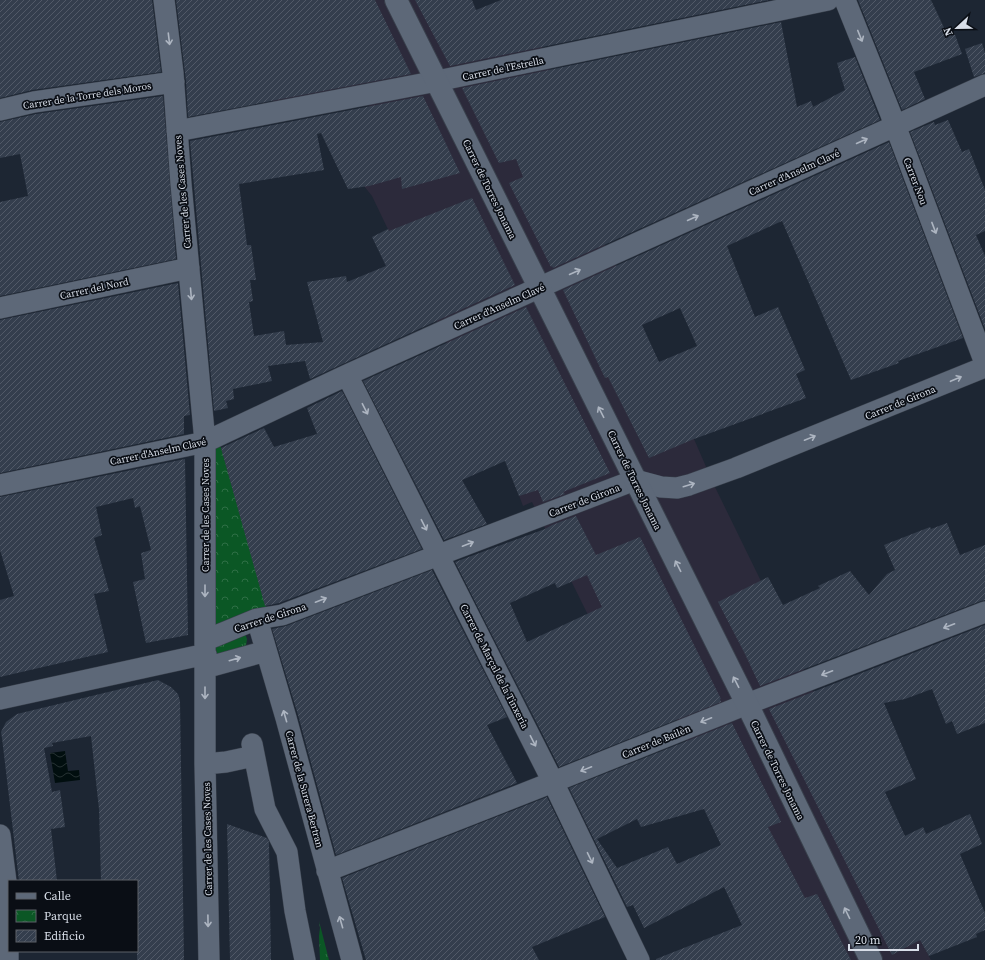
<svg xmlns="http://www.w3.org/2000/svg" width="985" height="960" font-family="'Source Serif 4',serif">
<defs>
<pattern id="grass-tufts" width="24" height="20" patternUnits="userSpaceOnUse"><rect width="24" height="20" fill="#0b5725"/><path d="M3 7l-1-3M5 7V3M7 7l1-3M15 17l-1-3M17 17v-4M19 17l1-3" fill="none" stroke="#2e6f45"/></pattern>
<pattern id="park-crowns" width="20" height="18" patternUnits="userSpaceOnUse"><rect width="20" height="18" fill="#0b5725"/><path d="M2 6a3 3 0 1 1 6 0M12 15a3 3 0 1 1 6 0" fill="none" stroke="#2e6f45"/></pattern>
<pattern id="water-waves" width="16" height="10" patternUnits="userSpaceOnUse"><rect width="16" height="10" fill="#010e0f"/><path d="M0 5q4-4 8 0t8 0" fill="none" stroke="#253132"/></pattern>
<pattern id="building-hatch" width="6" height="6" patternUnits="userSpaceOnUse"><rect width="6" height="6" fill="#343e4d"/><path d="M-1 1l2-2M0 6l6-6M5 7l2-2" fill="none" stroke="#515967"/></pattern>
</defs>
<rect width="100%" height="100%" fill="#1d2633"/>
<!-- commercial -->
<path fill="#2c2a3b" d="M176,0H458L486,57L541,44L568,122L604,243L616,266L658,363L694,439L714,485L803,667L906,904L917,934L931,960H792L736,840L675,717L590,619L532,502L523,506L512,477L515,475L460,372L435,318L395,244L372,196L364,186L368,133L369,83L273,103L266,60Z"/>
<!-- grass -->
<path fill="url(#grass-tufts)" d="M245,634L247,639L246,646L220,655L217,653L215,647Z
M319,921L329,960H320L319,936L320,928Z"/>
<!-- park -->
<path fill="url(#park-crowns)" d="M220,444L267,609L210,632L209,598L216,596L214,451L215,448Z"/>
<!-- water -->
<path fill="url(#water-waves)" d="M65,751L68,771L79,770L80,780L55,783L50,753Z"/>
<!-- building -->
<path fill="url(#building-hatch)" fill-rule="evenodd" d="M0,0H152L161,72L32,90L0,98Z
M176,0H375L411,74L188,117L186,81Z
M415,0H472L476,10L501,0H769L450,66Z
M858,0H931L947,34L954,32L962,54L914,72L925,99L902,110Z
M781,22L797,107L811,101L813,107L845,90L837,63L855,57L880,120L553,268L552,266L551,267L509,183L523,177L516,159L499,163L462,88Z
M982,43L985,53V73L974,77L965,49Z
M163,96L176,259L0,296V202L28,196L20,154L0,158V122L36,114Z
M423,96L460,173L402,189L401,177L369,186L348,189L321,133L317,134L324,170L239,184L247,245H251L256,280H250L253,301L249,302L254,336L284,331L286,345L323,342L307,282L346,276L347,282L386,266L372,237L388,229L389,231L472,198L515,285L310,379L305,361L268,366L272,381L233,389L234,399L226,401L228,408L214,411L190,141Z
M948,120L962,152L969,149L985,190V231L976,235L985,256V329L910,132L934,122L935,125Z
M889,142L963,338L898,361L899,363L851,380L782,221L727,246L755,317L778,307L805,370L796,374L806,398L694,439L649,458L608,377L605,378L563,290ZM680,308L697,346L659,362L642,325Z
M178,283L190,415L184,416V434L0,473V320Z
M526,307L610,473L563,492L565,494L543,502L538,490L519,496L505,461L462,480L487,524L444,540L363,381Z
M342,391L422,549L279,603L265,606L221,448L264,428L274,447L317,434L307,408Z
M185,459L188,635L146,643L133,582L145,579L141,553L151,550L140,506L135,508L133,498L96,507L102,535L94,538L109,591L94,594L108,652L0,677V600L14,596L0,550V497Z
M576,516L596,555L640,537L721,699H720L721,702L559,767L455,562L545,529L552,525ZM587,575L602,607L527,642L510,603L555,583L557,588Z
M947,523L960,555L985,545V600L981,601L760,686L745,654L718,602L768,577L783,605L820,588L818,586L850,571L869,595L887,574L895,570L884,545L930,527L931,529Z
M432,570L507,717L487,725L517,783L336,855L298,715L272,629L286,626Z
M985,625V723L957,734L952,721L946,724L932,689L905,699L884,703L916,779L885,792L905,836L923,827L926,834L970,814L982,844L960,854L985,913V930L976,934L977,937L929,956L920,940L892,955L769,709Z
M158,680L171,687L178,694L180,701L184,960H137V881H101L99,809L91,736L52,743L53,746L44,748L52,792L60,790L65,827L51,829L57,881H19L2,738L1,732L6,722L17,714Z
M732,723L781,822L768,827L805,898L817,894L851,960H656V959L742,925L724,887L644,928L633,905L627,907L569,788ZM704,809L721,845L677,864L668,847L617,868L597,839L637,819L641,827Z
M547,797L605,917L532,947L539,960H366L342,878Z
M227,824L267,838L269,842L271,960H230Z"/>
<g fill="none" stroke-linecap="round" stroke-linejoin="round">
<defs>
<path id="street" d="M164,0L173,73L181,184L205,442V764L209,960
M845,0L890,112L985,363
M0,110L34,102L174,82
M177,131L437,81L828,0
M0,308L189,268
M347,375L553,782L639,960
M0,485L205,442L347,375L985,85
M257,619L286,718L352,960
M206,640L257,619L282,615L635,480L661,487L677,488L689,485L736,468L985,367
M205,668L266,651
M0,699L206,654
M252,744L265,809L287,852L295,911L305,960
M205,764L226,762L254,756
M0,835L8,897V960
M327,871L553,782L747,704L985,612"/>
<path id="secondary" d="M396,0L747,704L871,960"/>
</defs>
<!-- street casing -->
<use href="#street" stroke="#39404c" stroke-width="22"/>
<!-- secondary casing -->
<use href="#secondary" stroke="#39404c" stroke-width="24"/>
<!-- street -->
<use href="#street" stroke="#5d6878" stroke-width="21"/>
<!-- secondary -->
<use href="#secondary" stroke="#5d6878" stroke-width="22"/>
</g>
<!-- one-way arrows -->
<defs><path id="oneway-shaft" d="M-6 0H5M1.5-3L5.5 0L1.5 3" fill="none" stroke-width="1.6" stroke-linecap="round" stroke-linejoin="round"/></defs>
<g stroke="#adb5c1">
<use href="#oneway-shaft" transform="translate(860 36) rotate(68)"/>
<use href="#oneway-shaft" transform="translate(169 39) rotate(83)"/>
<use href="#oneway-shaft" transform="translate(862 141) rotate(-24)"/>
<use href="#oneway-shaft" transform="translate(693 218) rotate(-24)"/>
<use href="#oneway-shaft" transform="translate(934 228) rotate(69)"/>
<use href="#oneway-shaft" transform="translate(575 272) rotate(-24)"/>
<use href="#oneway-shaft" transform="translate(191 294) rotate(85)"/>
<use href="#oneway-shaft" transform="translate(956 379) rotate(-23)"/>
<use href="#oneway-shaft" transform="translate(365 409) rotate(63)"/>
<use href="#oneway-shaft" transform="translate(601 412) rotate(-117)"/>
<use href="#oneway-shaft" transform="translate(810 438) rotate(-22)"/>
<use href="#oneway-shaft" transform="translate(689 485) rotate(-17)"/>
<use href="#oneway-shaft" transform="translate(424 525) rotate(63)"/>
<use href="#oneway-shaft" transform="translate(468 544) rotate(-21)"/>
<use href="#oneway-shaft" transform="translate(678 566) rotate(-117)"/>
<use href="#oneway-shaft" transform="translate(205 591) rotate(90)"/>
<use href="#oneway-shaft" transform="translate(321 600) rotate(-21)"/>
<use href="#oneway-shaft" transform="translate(949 626) rotate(159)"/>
<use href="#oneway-shaft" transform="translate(235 659) rotate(-16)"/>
<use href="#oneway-shaft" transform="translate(827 673) rotate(159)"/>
<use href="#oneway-shaft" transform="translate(736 682) rotate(-117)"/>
<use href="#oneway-shaft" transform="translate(205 693) rotate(90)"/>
<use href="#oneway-shaft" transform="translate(285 716) rotate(-106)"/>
<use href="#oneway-shaft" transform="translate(706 720) rotate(158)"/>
<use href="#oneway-shaft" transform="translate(533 741) rotate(63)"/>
<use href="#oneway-shaft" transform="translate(586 769) rotate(158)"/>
<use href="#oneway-shaft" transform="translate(590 858) rotate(64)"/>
<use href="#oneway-shaft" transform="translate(847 913) rotate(-116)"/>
<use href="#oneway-shaft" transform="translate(208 921) rotate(89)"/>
<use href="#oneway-shaft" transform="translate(341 922) rotate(-106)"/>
</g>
<g text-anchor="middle" stroke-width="3.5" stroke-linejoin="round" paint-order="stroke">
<!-- street labels -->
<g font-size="10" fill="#d8dee8" stroke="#0a0e15">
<text transform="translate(503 68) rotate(-12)" y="4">Carrer de l'Estrella</text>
<text transform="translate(87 95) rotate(-9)" y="4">Carrer de la Torre dels Moros</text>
<text transform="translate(794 172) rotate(-24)" y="4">Carrer d'Anselm Clavé</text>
<text transform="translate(916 181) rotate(69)" y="4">Carrer Nou</text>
<text transform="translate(490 189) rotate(64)" y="4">Carrer de Torres Jonama</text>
<text transform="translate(182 192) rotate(-95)" y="4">Carrer de les Cases Noves</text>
<text transform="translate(94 288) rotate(-12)" y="4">Carrer del Nord</text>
<text transform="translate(499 306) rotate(-24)" y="4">Carrer d'Anselm Clavé</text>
<text transform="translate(900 402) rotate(-22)" y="4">Carrer de Girona</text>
<text transform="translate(158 451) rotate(-12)" y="4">Carrer d'Anselm Clavé</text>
<text transform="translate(635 480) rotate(64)" y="4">Carrer de Torres Jonama</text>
<text transform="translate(584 500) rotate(-21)" y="4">Carrer de Girona</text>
<text transform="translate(205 515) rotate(-90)" y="4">Carrer de les Cases Noves</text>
<text transform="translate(270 617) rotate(-18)" y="4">Carrer de Girona</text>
<text transform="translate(495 666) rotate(63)" y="4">Carrer de Marçal de la Tinxeria</text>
<text transform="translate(656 741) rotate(-22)" y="4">Carrer de Bailèn</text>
<text transform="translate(778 770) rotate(64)" y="4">Carrer de Torres Jonama</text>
<text transform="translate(305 789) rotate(75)" y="4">Carrer de la Surera Bertran</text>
<text transform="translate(207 839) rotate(-91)" y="4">Carrer de les Cases Noves</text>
</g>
</g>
<!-- legend -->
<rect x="8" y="880" width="130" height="72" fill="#0a0e15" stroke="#5c6169"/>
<rect x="16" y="893" width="20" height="6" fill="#5d6878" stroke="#5c6169"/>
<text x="44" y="900" font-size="12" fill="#d8dee8">Calle</text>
<rect x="16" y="910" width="20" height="12" fill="url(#park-crowns)" stroke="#5c6169"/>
<text x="44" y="920" font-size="12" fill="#d8dee8">Parque</text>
<rect x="16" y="930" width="20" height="12" fill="url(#building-hatch)" stroke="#5c6169"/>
<text x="44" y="940" font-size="12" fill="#d8dee8">Edificio</text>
<!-- north arrow -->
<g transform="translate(957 28) rotate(248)" stroke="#0a0e15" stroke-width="3" paint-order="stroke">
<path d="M0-3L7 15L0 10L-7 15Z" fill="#d8dee8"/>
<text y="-6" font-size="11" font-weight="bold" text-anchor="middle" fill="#d8dee8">N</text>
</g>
<!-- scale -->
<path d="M849 944v6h69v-6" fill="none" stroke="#d8dee8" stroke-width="2"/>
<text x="855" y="944" font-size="12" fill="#d8dee8" stroke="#0a0e15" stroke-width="3" paint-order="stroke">20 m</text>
</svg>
